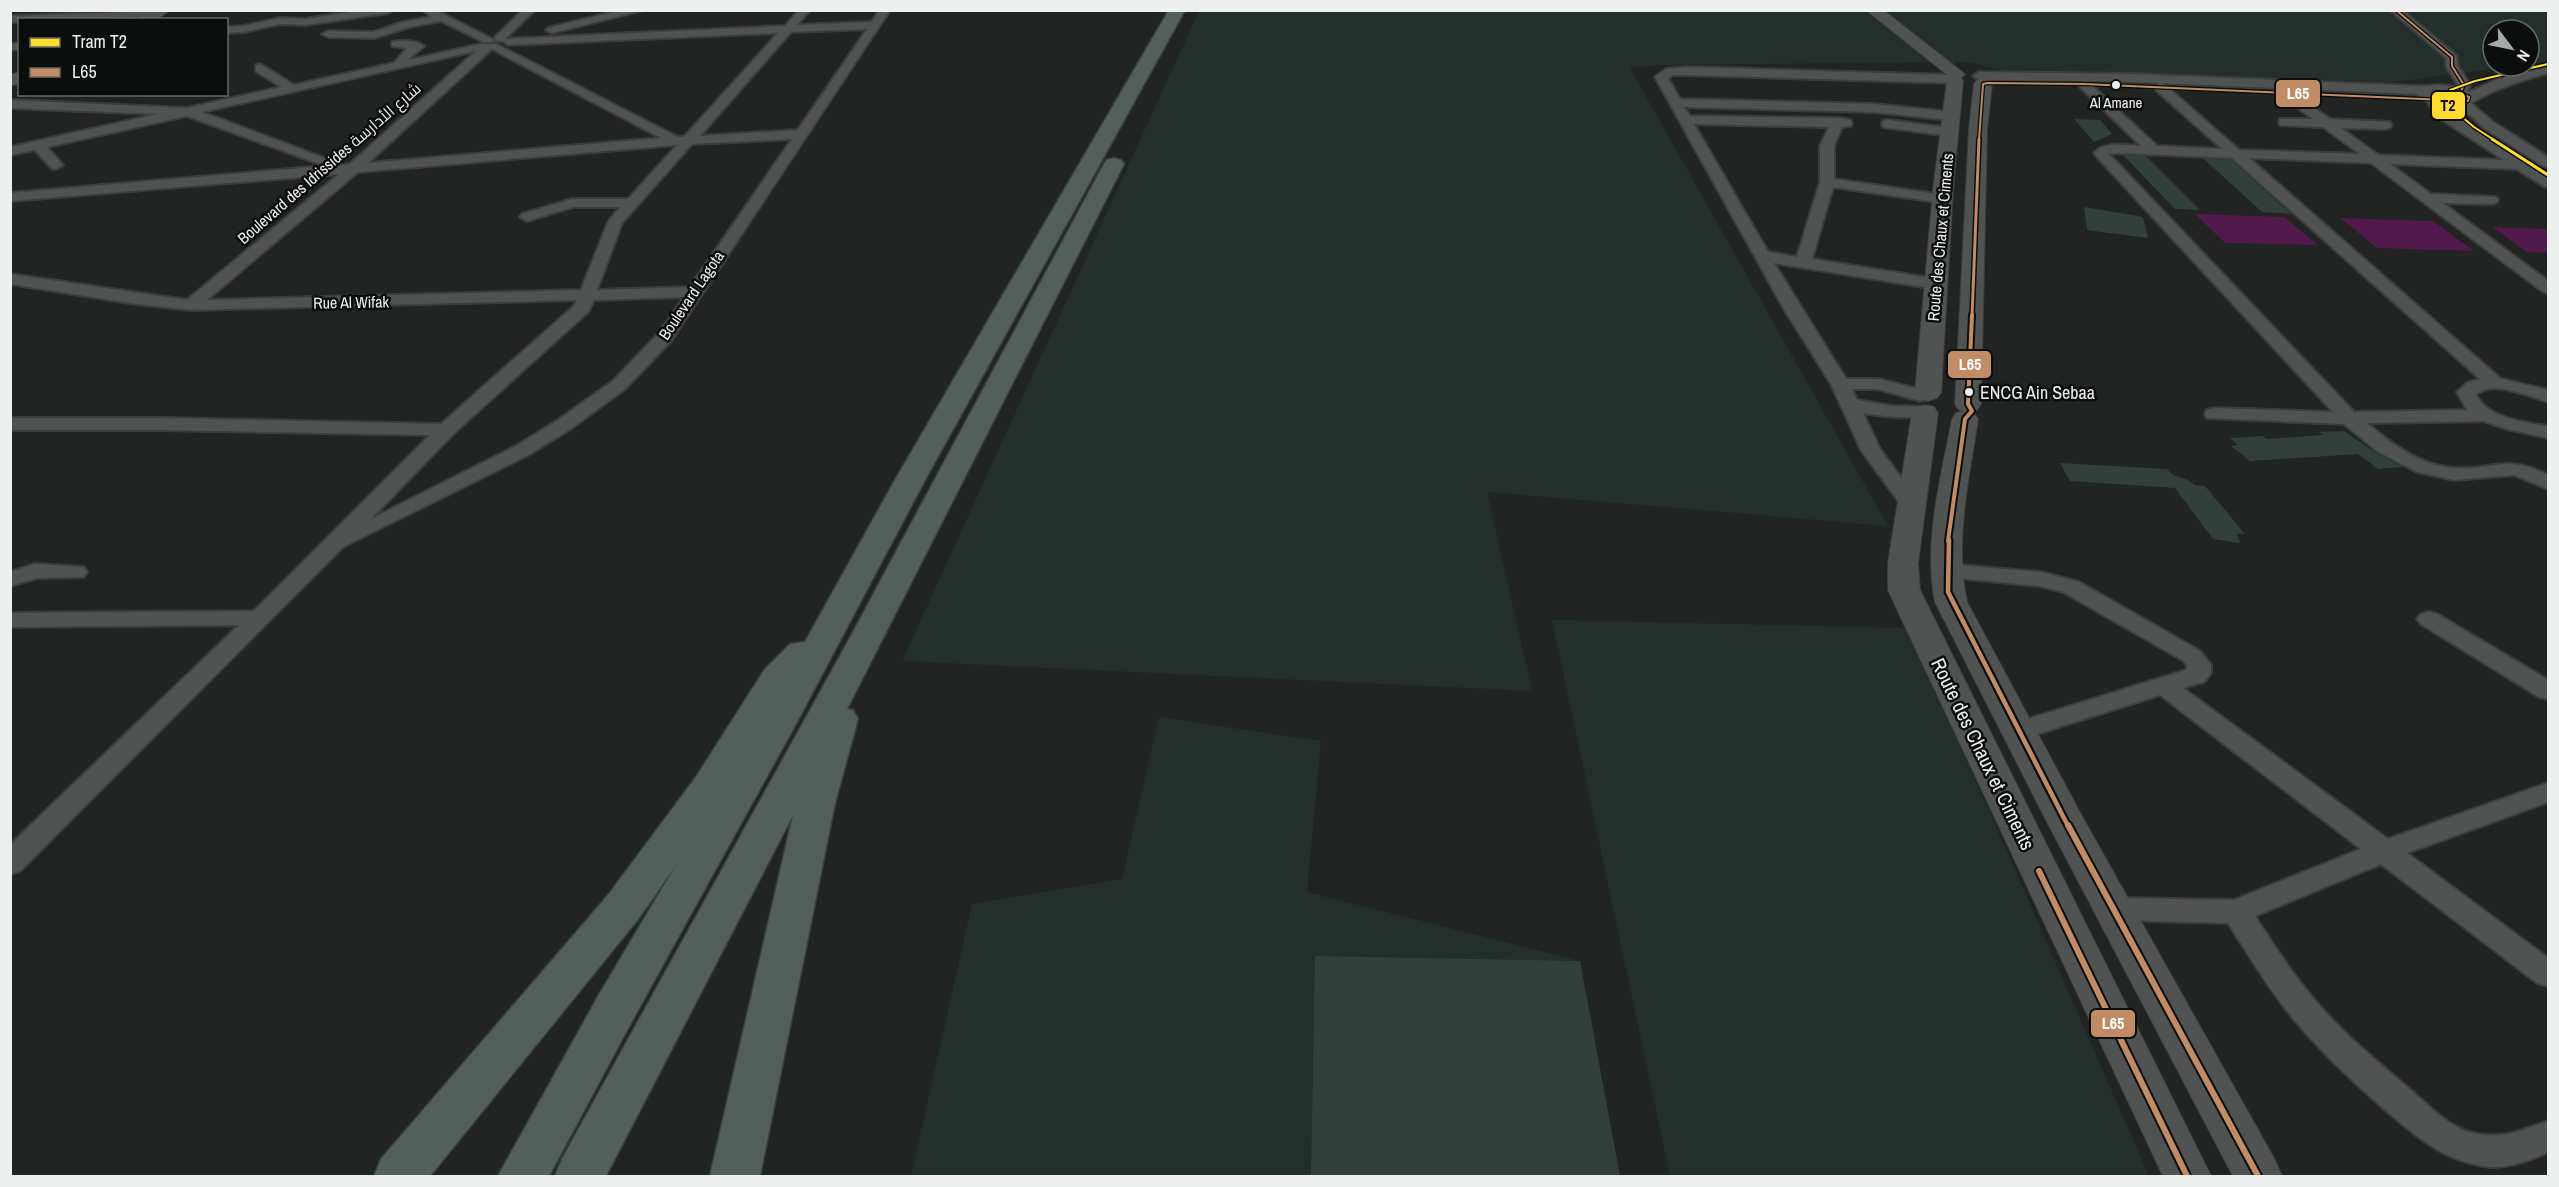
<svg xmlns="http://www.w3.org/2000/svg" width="2559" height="1187" font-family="'Archivo Narrow',Cairo,sans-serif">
<rect width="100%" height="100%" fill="#212423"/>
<!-- built -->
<path fill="#242e2a" d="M1199,11H2548V62L2529,64V30H2493V66H2512L2395,82L2153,74L2022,76L1970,62L1661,65L1630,68L1888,526L1487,492L1532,691L902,661Z
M1552,620L1909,628L2149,1176H1670Z
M1159,717L1321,741L1307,892L1580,961L1620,1176H911L972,904L1122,879Z"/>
<!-- green -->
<path fill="#51194c" d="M2195,214L2284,217L2318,245L2225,243Z
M2340,218L2433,221L2474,251L2377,248Z
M2492,227L2548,229V253L2527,252Z"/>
<!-- building -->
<path fill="#32403c" d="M2074,119L2100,120L2112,134L2094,142Z
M2123,155L2146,156L2200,210L2175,209Z
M2204,159L2231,160L2291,214L2262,212Z
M2084,207L2143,217L2148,238L2087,230Z
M2344,431L2376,453L2403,467L2378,469L2358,454L2250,461L2231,446L2238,445L2230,438L2263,436L2267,439L2323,435L2319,432Z
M2060,463L2167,469L2173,475L2188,480L2195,485L2205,486L2245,534H2237L2240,543L2213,539L2175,488L2070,481Z
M1315,956L1580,961L1620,1176H1311Z"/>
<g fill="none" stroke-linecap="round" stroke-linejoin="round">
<defs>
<path id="street" d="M362,10H393L388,13L305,25L280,24L244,32L226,33V27L244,26L280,18L305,19Z
M423,10H435L494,40L492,42H484L441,21L409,27L375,38L328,37L322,34L328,31L374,32L403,22L431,17Z
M523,10H535L505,39L785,26L799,10H810L797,25L872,22L879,10H890L671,341L625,389L572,428L530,454L343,547L20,871L10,874V845L239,625L10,627V613L254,611L430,435L161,430H10V418H161L441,424L574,306L577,300L191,310L136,304L10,284V274L187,300L339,174L10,201V193L325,166L187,116L47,147L63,165L56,169L51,168L35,150L10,155V147L158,114L10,108V100L187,108L281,87L256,71V65L260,64L294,85L394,63L407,48L392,46V42C401,40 417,40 424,46L408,60L481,44H496L678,137H684L778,33L508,45L503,41H495V37ZM867,29L798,130L700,136L791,32ZM492,49L661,138L368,163ZM476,51L350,164L343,165L202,112ZM792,139L690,287L597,290L622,223L692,144ZM677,145L628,199H572L522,214L520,217L527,221L573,207H620L608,222L581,290L207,300L358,172ZM684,297L659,333L613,381L558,420L516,446L371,519L453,434L588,312L594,300Z
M622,10H643L552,33L546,30L548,28Z
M2390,10H2402L2456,55L2458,66L2470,85L2467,91L2469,92L2500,78L2548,67V73C2520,81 2495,89 2471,103L2493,122L2548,157V167L2543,166L2484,128L2460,106H2442L2548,177V187L2543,186L2517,169L2390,164L2431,194L2496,197L2498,200L2496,203L2491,204L2443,203L2548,281V293L2542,291L2371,163L2249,158L2501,379L2548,390V402C2528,396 2495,380 2476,394C2486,418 2525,423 2548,426V438L2507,429L2484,421L2367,423C2392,444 2419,465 2453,468C2494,471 2504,453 2548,475V489L2514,475L2454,480L2417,472L2377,451L2344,424L2207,418L2205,414L2207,410L2214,408L2333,412L2096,156L2094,153C2105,141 2126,145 2141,146L2080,87L2078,84L2082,81L1979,80L1973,76L1979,72L2133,74L2420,86L2440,85L2457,87L2458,85L2446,66V58ZM2087,81L2133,82L2416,94L2428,102L2435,115L2504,160L2378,155L2341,128L2385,129L2390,128L2392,125L2390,122L2330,119L2286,89L2282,90L2280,93L2282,96L2313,119H2280L2279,122L2280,125L2323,127L2360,154L2239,150L2164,84L2160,83L2154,87L2156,90L2222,149L2157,146ZM2428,92L2446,93L2461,98H2443ZM2120,153L2232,158L2480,379L2467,383L2457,392L2467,410L2354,412L2109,154Z
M156,11L160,12V16L20,20V22H10V16Z
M20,43V49L10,50V44Z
M1688,67L1951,75L1957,79L1951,83L1688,75H1673L1668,78L1680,99L1874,104L1950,112L1956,116L1950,120L1874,112L1684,107L1690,116L1838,118L1851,120L1852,123L1851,126L1842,127L1834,146V179L1943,195L1950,199L1943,203L1833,187L1812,259L1936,279L1944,284L1942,287L1936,289L1774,263L1846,379H1878L1927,391L1929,395L1927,399L1920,401L1878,389H1852L1857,400L1892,406L1929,407L1931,411L1929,415C1907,420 1885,416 1863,413L1880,449L1921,505L1918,509L1911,511L1904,509L1861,450L1831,384L1784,309L1655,77L1666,69ZM1694,124L1829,127L1820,146V182L1797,257L1768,252Z
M1888,120L1949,128L1956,132L1949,136L1883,127L1882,124L1883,121Z
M35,564L84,567L87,572L84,577L37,578L10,586V572Z
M1946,564L2041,572L2079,582L2200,651L2211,665V673L2204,682L2183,688L2388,839L2548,783V802L2407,853L2548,958V986L2537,983L2381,864L2255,916C2273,944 2291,972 2313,998C2342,1033 2378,1062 2413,1092C2430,1107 2450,1128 2473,1133C2500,1140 2523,1130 2548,1121V1152C2528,1161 2506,1170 2483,1166C2442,1160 2412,1133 2382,1107C2350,1079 2319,1050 2292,1017C2268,988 2248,954 2228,923L2115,920L2105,917L2101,909L2105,901L2115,898L2234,900L2361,849L2160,695L2018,740L2009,737L2005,731L2009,725L2186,670L2187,666L2184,661L2063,592L2040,586L1938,576L1935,571L1938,566Z
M2429,612L2437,614L2548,680V699L2539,697L2421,624L2417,619L2421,614Z"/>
<path id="secondary" d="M150,10H170L156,20H136Z
M1866,10H1883L1965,74L1961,78L1963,81L1953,190L1941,393L1937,398L1928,401L1919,398L1915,393L1933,190L1947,81L1950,77Z
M20,72V83L10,86V75Z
M1983,79L1989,80L1992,84L1987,129L1981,404L1977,410L1968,412L1974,413L1978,419C1969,479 1954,542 1967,602L2083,818L2275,1160L2282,1176H2233L2045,818L1935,602C1923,542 1941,478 1952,419L1956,413L1965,411L1959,410L1955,404L1969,129L1974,84L1977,80Z
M1925,405L1934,407L1938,413L1918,563L1920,590L2211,1176H2163L1888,590V563L1912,413L1916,407Z"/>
<path id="highway" d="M1169,10H1185L925,480L797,722L632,1021L549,1176H498L600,993L676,865L639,918L430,1176H374L381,1159L609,894L696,777L765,669L790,644L805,642L895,480Z
M1114,158L1121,160L1124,164L847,709L853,710L858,719L835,803L760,1176H710L793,815L606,1176H555L562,1159L846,645L1104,164L1107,160Z"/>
</defs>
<!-- street casing -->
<use href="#street" stroke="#3c3e3d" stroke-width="4"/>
<!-- secondary casing -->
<use href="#secondary" stroke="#3c3e3d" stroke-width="2"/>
<!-- highway casing -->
<use href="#highway" stroke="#3c3e3d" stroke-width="3"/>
<!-- street -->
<use href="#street" fill="#515353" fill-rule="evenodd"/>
<!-- secondary -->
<use href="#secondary" fill="#515353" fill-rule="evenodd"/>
<!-- highway -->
<use href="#highway" fill="#525f5a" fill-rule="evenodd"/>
<defs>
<path id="bus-1-far4" d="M1979,140L1983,84L1987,83L2084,84L2468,101L2469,97L2460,93L2464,85L2452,66V57L2396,10"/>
<path id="bus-1-far3" d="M1972,317L1979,139"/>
<path id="bus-1-far2" d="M1948,541L1965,419L1972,411L1968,404L1972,315"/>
<path id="bus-1-far1" d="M1949,540L1948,592L2068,826"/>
<path id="bus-1" d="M2068,825L2258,1176
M2039,871L2187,1176"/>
</defs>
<!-- bus-1-far4 casing -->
<use href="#bus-1-far4" stroke="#0c0d0d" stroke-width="4.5"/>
<!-- bus-1-far3 casing -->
<use href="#bus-1-far3" stroke="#0c0d0d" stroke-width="6"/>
<!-- bus-1-far2 casing -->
<use href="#bus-1-far2" stroke="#0c0d0d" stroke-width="8"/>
<!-- bus-1-far1 casing -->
<use href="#bus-1-far1" stroke="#0c0d0d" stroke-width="9"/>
<!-- bus-1 casing -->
<use href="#bus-1" stroke="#0c0d0d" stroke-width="10"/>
<!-- bus-1-far4 -->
<use href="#bus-1-far4" stroke="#c18c65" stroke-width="2"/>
<!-- bus-1-far3 -->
<use href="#bus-1-far3" stroke="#c18c65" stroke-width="3"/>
<!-- bus-1-far2 -->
<use href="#bus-1-far2" stroke="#c18c65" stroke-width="4"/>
<!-- bus-1-far1 -->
<use href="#bus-1-far1" stroke="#c18c65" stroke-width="4.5"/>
<!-- bus-1 -->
<use href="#bus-1" stroke="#c18c65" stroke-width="6"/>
<defs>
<path id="tram-1-far1" d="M2494,140L2474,127L2443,101L2450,90L2475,81L2548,64"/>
<path id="tram-1" d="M2492,139L2548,175"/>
</defs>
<!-- tram-1-far1 casing -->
<use href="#tram-1-far1" stroke="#0c0d0d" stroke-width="4.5"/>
<!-- tram-1 casing -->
<use href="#tram-1" stroke="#0c0d0d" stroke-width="6"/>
<!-- tram-1-far1 -->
<use href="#tram-1-far1" stroke="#ffdb2f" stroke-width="2"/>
<!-- tram-1 -->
<use href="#tram-1" stroke="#ffdb2f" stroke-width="3"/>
</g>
<!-- markers -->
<g fill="#edf0ee" stroke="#0c0d0d" stroke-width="2">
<circle cx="2116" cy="85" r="5"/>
<circle cx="1969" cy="392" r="5"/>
</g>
<g text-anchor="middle" stroke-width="5" stroke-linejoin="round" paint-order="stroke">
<!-- far-bus labels -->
<g font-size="15" fill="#edf0ee" stroke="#0c0d0d">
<text x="2116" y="108">Al Amane</text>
</g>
<!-- far-street labels -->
<g font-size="16" fill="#edf0ee" stroke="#0c0d0d">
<text transform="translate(329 163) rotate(-41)" y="6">Boulevard des Idrissides شارع الأدارسة</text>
<text transform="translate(1940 237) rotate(-85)" y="6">Route des Chaux et Ciments</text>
<text transform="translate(691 295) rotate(-56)" y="6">Boulevard Lagota</text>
<text transform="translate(351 302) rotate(-1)" y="6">Rue Al Wifak</text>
</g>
<!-- bus labels -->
<g font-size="18" fill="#edf0ee" stroke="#0c0d0d" text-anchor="start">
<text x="1980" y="399">ENCG Ain Sebaa</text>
</g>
<!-- street labels -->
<g font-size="20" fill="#edf0ee" stroke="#0c0d0d">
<text transform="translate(1983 754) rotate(64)" y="7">Route des Chaux et Ciments</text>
</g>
</g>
<g stroke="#0c0d0d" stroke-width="2">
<rect x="2275" y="79" width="46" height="29" rx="6" fill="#c18c65"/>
<rect x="2431" y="91" width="35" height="29" rx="6" fill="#ffdb2f"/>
<rect x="1947" y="350" width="45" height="29" rx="6" fill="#c18c65"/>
<rect x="2090" y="1009" width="46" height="29" rx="6" fill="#c18c65"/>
</g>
<g font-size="16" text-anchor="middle" font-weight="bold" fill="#fff">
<text x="2298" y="99">L65</text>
<text x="1970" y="370">L65</text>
<text x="2113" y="1029">L65</text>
</g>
<g font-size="16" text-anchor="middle" font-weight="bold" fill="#111">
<text x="2448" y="111">T2</text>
</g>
<!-- border -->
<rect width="2559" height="1187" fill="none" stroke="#edf0ee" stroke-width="24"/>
<!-- legend -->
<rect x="18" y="18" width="210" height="78" fill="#0c0d0d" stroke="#666867" stroke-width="1.5"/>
<rect x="30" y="38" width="30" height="9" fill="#ffdb2f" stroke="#666867" stroke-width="1.5"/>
<text x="72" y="48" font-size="18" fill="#edf0ee">Tram T2</text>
<rect x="30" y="68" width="30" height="9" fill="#c18c65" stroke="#666867" stroke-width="1.5"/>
<text x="72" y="78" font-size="18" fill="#edf0ee">L65</text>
<!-- north arrow -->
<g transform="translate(2511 48) rotate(122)"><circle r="28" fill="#0c0d0d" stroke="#666867" stroke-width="1.5"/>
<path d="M0-4.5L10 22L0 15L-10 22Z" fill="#a6a9a7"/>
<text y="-9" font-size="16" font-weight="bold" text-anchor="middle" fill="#edf0ee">N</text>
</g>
</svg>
